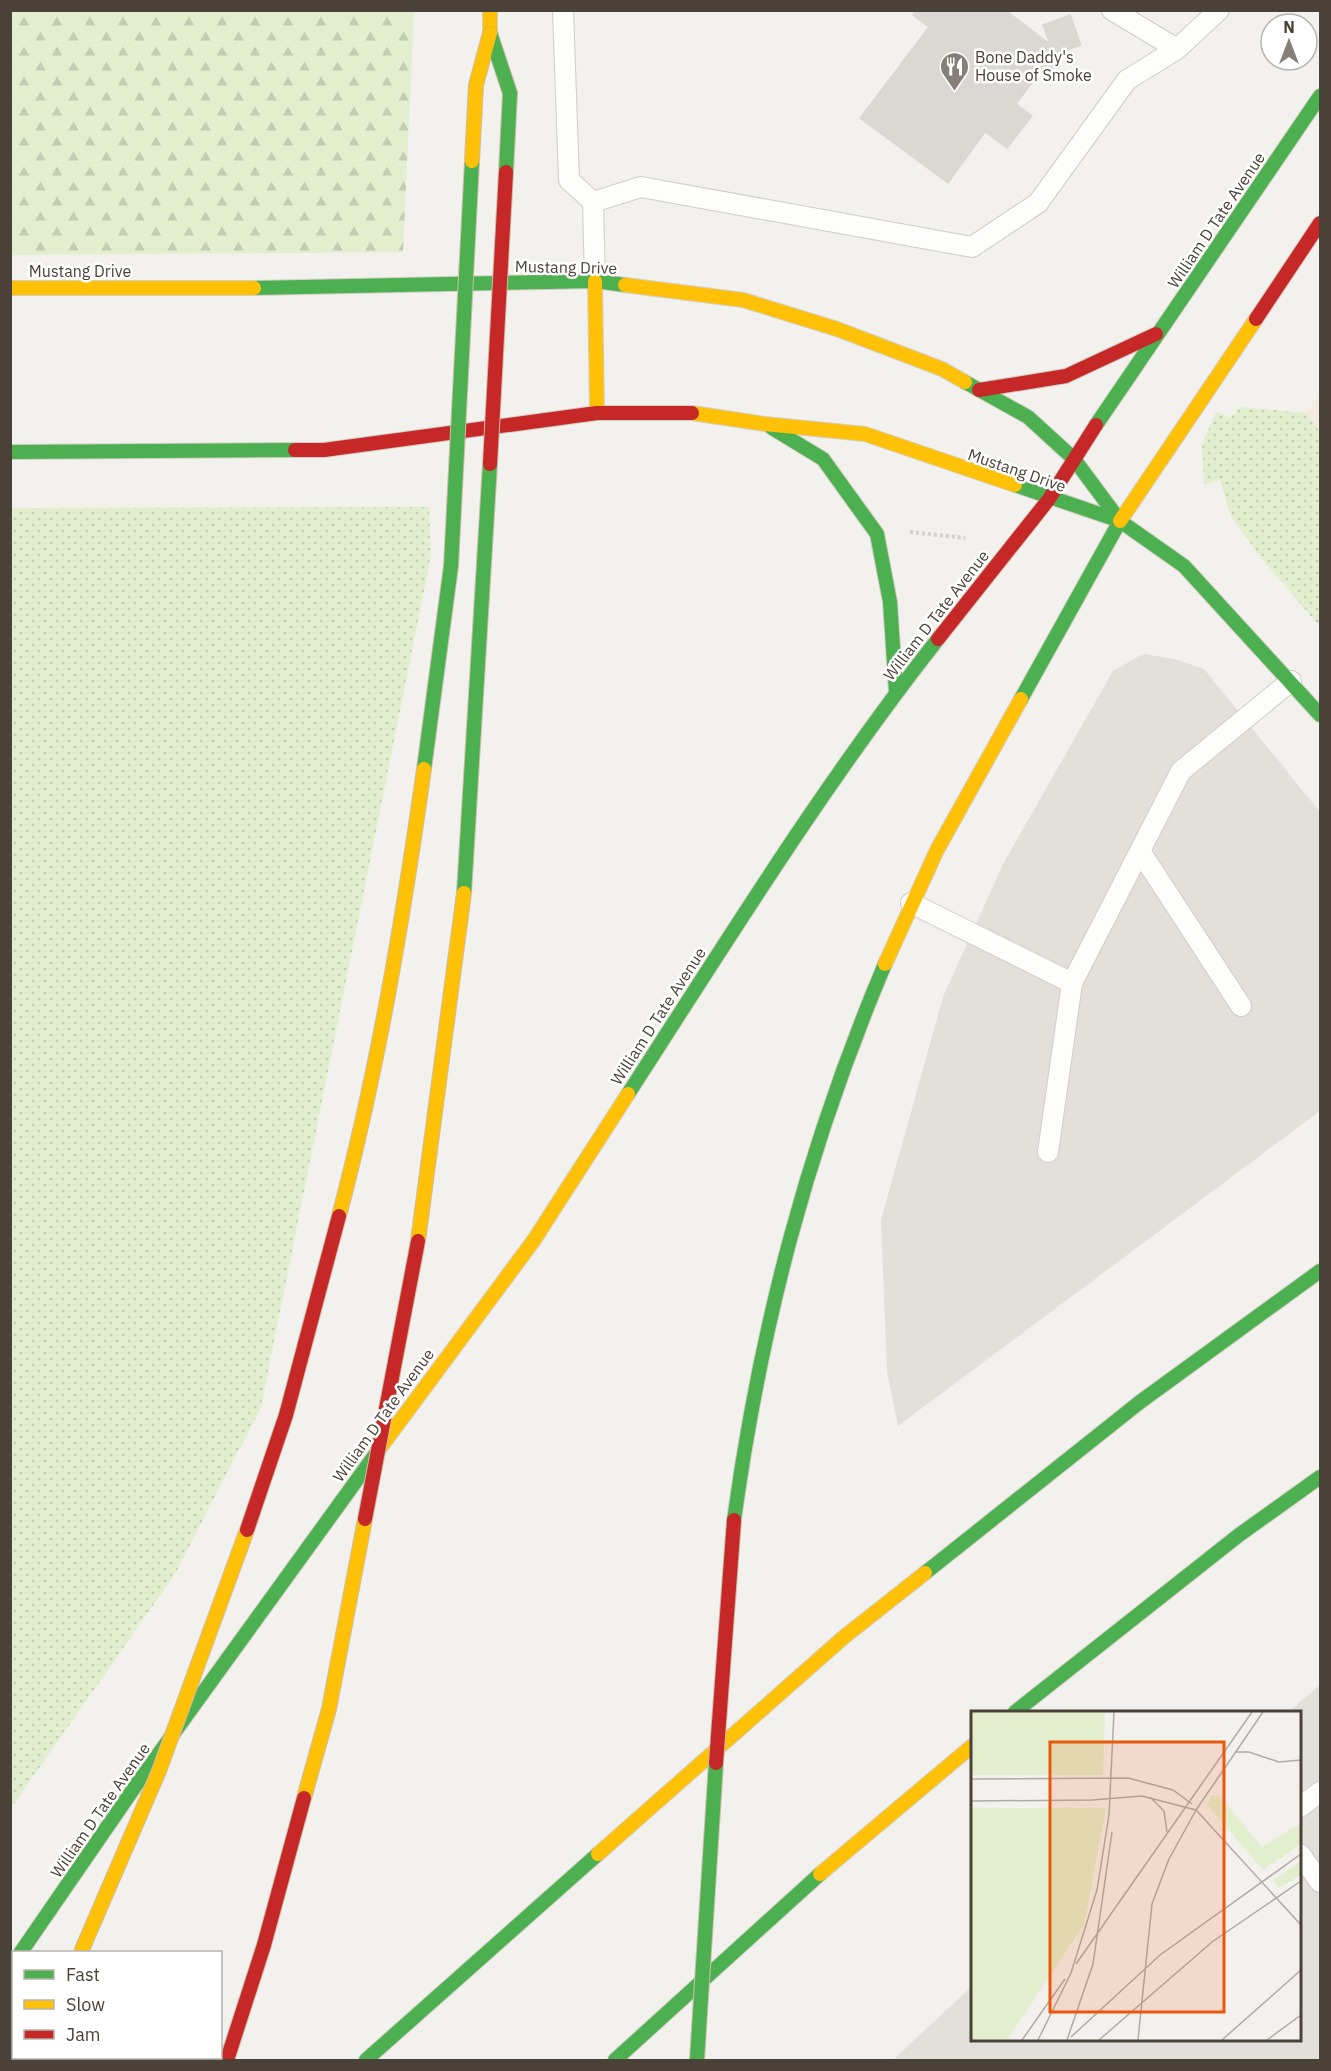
<svg xmlns="http://www.w3.org/2000/svg" width="1331" height="2071" font-family="'IBM Plex Sans',sans-serif">
<defs>
<pattern id="green-dots" width="8" height="8" patternUnits="userSpaceOnUse" patternTransform="scale(1.5)"><rect width="8" height="8" fill="#e2eecd"/><path d="M2 2h.1M6 6h.1" fill="none" stroke="#c3cdb1" stroke-width="1.8" stroke-linecap="round"/></pattern>
<pattern id="forest-firs" width="22" height="20" patternUnits="userSpaceOnUse" patternTransform="scale(1.5)"><rect width="22" height="20" fill="#e2eecd"/><path d="M5 1l3.5 6h-7zM16 11l3.5 6h-7z" fill="#c3cdb1"/></pattern>
</defs>
<rect width="100%" height="100%" fill="#f3f1ed"/>
<!-- commercial -->
<path fill="#f5ece0" d="M1320,393V432L1306,413Z"/>
<!-- industrial -->
<path fill="#e3e0db" d="M1143,654L1175,659L1204,669L1320,812V1111L898,1426L887,1372L881,1220L943,997L1003,864L1113,671Z
M1320,1685V2060H893L972,1986V2040H1300V1712H1288Z"/>
<!-- green -->
<path fill="url(#green-dots)" d="M1240,407L1306,413L1320,432V627L1261,558L1231,516L1220,480L1204,484L1202,445L1216,412L1230,417Z
M429,507L431,555L261,1407L175,1574L11,1808V508Z"/>
<!-- forest -->
<path fill="url(#forest-firs)" d="M10,11H414L403,252L11,255Z"/>
<!-- building -->
<path fill="#dbd8d4" stroke="#dbd8d3" stroke-width="1.5" d="M916,10H1005L1050,44L1043,25L1070,15L1081,45L1069,49L1047,77L1040,72L1016,104L1032,116L1007,148L985,132L948,183L860,118L929,27L913,15Z"/>
<g fill="none" stroke-linecap="round" stroke-linejoin="round">
<defs>
<path id="lane" d="M563,10L569,180L593,202L595,281
M1177,49L1219,10
M593,202L641,187L972,247L1038,203L1127,80L1177,49L1112,10
M1140,851L1241,1006
M911,903L1072,983L1181,771L1291,681
M1048,1152L1072,983
M1300,1807L1320,1792
M1300,1854L1320,1882"/>
<path id="fast" d="M254,288L595,281L625,285
M965,382L1028,417L1074,459L1120,521
M1096,425L1320,96
M772,428L823,459L877,534L890,602L896,692
M10,452L295,450
M1015,485L1120,521L1184,566L1320,715
M1021,699L1120,521
M628,1094C727,941 825,782 938,639
M734,1520C761,1324 808,1146 885,964
M925,1573L1140,1402L1320,1271
M1015,1712L1239,1535L1320,1477
M21,1952L134,1788L380,1448
M29,2060L30,2058
M366,2060L598,1854
M615,2060L820,1874"/>
<path id="slow" d="M490,10V33
M595,281L597,413
M625,285L743,300L837,329L942,369L965,382
M10,288H254
M692,413L765,424L865,434L1015,485
M1120,521L1256,319
M885,964L937,850L1021,699
M380,1448L534,1240L628,1094
M598,1854L844,1637L925,1573
M820,1874L972,1746"/>
<path id="jam" d="M1256,319L1320,223
M979,390L1066,376L1156,334
M295,450H324L597,413H692
M938,639L1049,499L1096,425"/>
</defs>
<!-- lane casing -->
<use href="#lane" stroke="#d0cdc9" stroke-width="22"/>
<!-- fast casing -->
<use href="#fast" stroke="#d3cec4" stroke-width="16"/>
<!-- slow casing -->
<use href="#slow" stroke="#d3cec4" stroke-width="16"/>
<!-- jam casing -->
<use href="#jam" stroke="#d3cec4" stroke-width="16"/>
<!-- path -->
<path stroke="#d3d1cb" stroke-width="4" stroke-dasharray="3 3" stroke-linecap="butt" d="M910,532L965,538"/>
<!-- lane -->
<use href="#lane" stroke="#fdfdfc" stroke-width="20"/>
<!-- fast -->
<use href="#fast" stroke="#4caf50" stroke-width="14"/>
<!-- slow -->
<use href="#slow" stroke="#ffc107" stroke-width="14"/>
<!-- jam -->
<use href="#jam" stroke="#c62828" stroke-width="14"/>
<defs>
<path id="fast-bridge" d="M490,33L510,93L506,172
M424,769L451,566L472,161
M464,893L490,464
M697,2060L716,1763"/>
<path id="slow-bridge" d="M472,161L476,85L490,33
M339,1216C378,1069 403,919 424,769
M418,1241L464,893
M304,1798L329,1709L365,1519
M81,1952L159,1771L247,1530"/>
<path id="jam-bridge" d="M490,464L506,172
M365,1519L418,1241
M247,1530L286,1415L339,1216
M716,1763L734,1520
M227,2060L264,1945L304,1798"/>
</defs>
<!-- fast-bridge casing -->
<use href="#fast-bridge" stroke="#ccbda8" stroke-width="16" stroke-linecap="butt"/>
<!-- slow-bridge casing -->
<use href="#slow-bridge" stroke="#ccbda8" stroke-width="16" stroke-linecap="butt"/>
<!-- jam-bridge casing -->
<use href="#jam-bridge" stroke="#ccbda8" stroke-width="16" stroke-linecap="butt"/>
<!-- fast-bridge -->
<use href="#fast-bridge" stroke="#4caf50" stroke-width="14"/>
<!-- slow-bridge -->
<use href="#slow-bridge" stroke="#ffc107" stroke-width="14"/>
<!-- jam-bridge -->
<use href="#jam-bridge" stroke="#c62828" stroke-width="14"/>
</g>
<!-- icons -->
<defs>
<symbol id="restaurant-pin" viewBox="-11 -11 22 30"><path d="M0 17L-7.5 6A9.5 9.5 0 1 1 7.5 6Z" fill="#857f77" stroke="#fff"/><path d="M-5-6h1v4h1v-4h1v4h1v-4h1v5L-1.5 .5V6h-2V.5L-5-1ZM5-6V6H3V1.5H1.5Q1.5-4 5-6Z" fill="#fff"/></symbol>
</defs>
<g fill-rule="evenodd">
<use href="#restaurant-pin" x="938" y="50" width="33" height="45"/>
</g>
<g text-anchor="middle" stroke-width="5" stroke-linejoin="round" paint-order="stroke">
<!-- poi labels -->
<g font-size="16" fill="#4a4238" stroke="#fff" text-anchor="start">
<text x="975" y="63">Bone Daddy's<tspan x="975" dy="18">House of Smoke</tspan></text>
</g>
<!-- street labels -->
<g font-size="16" fill="#4a4238" stroke="#fff">
<text transform="translate(1216 220) rotate(-56)" y="6">William D Tate Avenue</text>
<text transform="translate(566 267) rotate(1)" y="6">Mustang Drive</text>
<text x="80" y="277">Mustang Drive</text>
<text transform="translate(1017 470) rotate(19)" y="6">Mustang Drive</text>
<text transform="translate(936 615) rotate(-52)" y="6">William D Tate Avenue</text>
<text transform="translate(658 1016) rotate(-57)" y="6">William D Tate Avenue</text>
<text transform="translate(383 1415) rotate(-54)" y="6">William D Tate Avenue</text>
<text transform="translate(100 1810) rotate(-55)" y="6">William D Tate Avenue</text>
</g>
</g>
<!-- overview -->
<g transform="translate(971 1711)">
<rect width="330" height="330" fill="#f3f1ed"/>
<path d="M0,1H41L0,37ZM241,84L249,85L291,136L330,112V133L292,159L236,94ZM0,97H135L113,214L36,329H0ZM330,150V164L308,177L302,169Z" fill="#e2eecd"/>
<path d="M41,1H134L132,64H0V37Z" fill="#e2eecd"/>
<path fill="none" stroke="#afaba5" stroke-width="1.5" d="M264,41H278L308,51L330,49M0,68L157,67L202,79L221,93M179,86L193,100L196,121M0,90L121,89L171,85L225,99L330,214M225,99L292,1M105,253L281,1M100,326L189,244L330,143M51,329L94,268M67,329L100,262L126,179L138,104L143,1M96,329L122,253L141,121M128,329L241,231L330,170M167,329L181,193L198,148L225,99M251,329L330,259M296,329L330,304"/>
<path fill="#e8590c" fill-opacity="0.15" stroke="#e8590c" stroke-width="3" d="M79,31H253V301H79Z"/>
<rect width="330" height="330" fill="none" stroke="#4a4238" stroke-width="3"/>
</g>
<!-- border -->
<rect width="1331" height="2071" fill="none" stroke="#4a4238" stroke-width="24"/>
<!-- legend -->
<rect x="12" y="1951" width="210" height="108" fill="#ffffff" stroke="#b7b3af" stroke-width="1.5"/>
<rect x="24" y="1970" width="30" height="9" fill="#4caf50" stroke="#b7b3af" stroke-width="1.5"/>
<text x="66" y="1981" font-size="18" fill="#4a4238">Fast</text>
<rect x="24" y="2000" width="30" height="9" fill="#ffc107" stroke="#b7b3af" stroke-width="1.5"/>
<text x="66" y="2011" font-size="18" fill="#4a4238">Slow</text>
<rect x="24" y="2030" width="30" height="9" fill="#c62828" stroke="#b7b3af" stroke-width="1.5"/>
<text x="66" y="2041" font-size="18" fill="#4a4238">Jam</text>
<!-- north arrow -->
<g transform="translate(1289 42)"><circle r="28" fill="#ffffff" stroke="#b7b3af" stroke-width="1.5"/>
<path d="M0-4.5L10 22L0 15L-10 22Z" fill="#857f77"/>
<text y="-9" font-size="16" font-weight="bold" text-anchor="middle" fill="#4a4238">N</text>
</g>
</svg>
